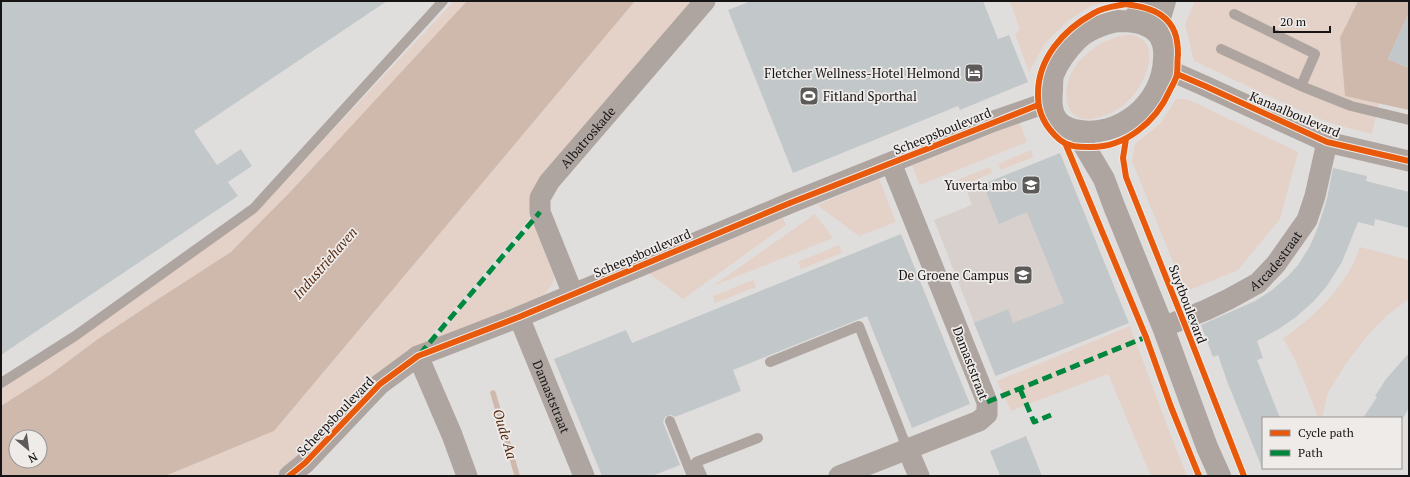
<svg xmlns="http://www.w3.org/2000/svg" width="1410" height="477" font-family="'PT Serif',serif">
<rect width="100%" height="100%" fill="#e0dedd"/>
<!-- built -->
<path fill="#d7d0cc" d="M1046,161L1113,329L995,376L934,220L972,205L967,191Z"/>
<!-- green -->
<path fill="#e4d1c7" d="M454,1H467L292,190L231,252L152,303L98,339L51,374L1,406V389L255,213Z
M635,1H693L534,213L460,302L422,346L364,386L348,401L303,454L275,476H165L274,431Z
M1010,1H1109L1091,6L1069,20L1045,43L1029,72L1015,34L1020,30Z
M1195,1H1358L1340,38L1345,96L1379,103L1372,134L1333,124L1303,112L1194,61L1185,24Z
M1124,35C1128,35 1133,34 1136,36C1163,46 1143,87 1129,100C1120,110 1105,117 1092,119C1062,123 1062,88 1073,70C1085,51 1103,40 1124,35Z
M1176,99H1187L1298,152L1280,219L1238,270L1185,292L1132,161L1135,144L1161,123Z
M1019,122L1027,142L920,185L912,166Z
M1031,150L1033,157L1001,170L998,164Z
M990,167L992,173L960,187L957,180Z
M879,179L896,222L859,236L817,205Z
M815,214L833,238L713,286Z
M783,218L786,225L683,299L649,273Z
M536,220L555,270C555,282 550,289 541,297L440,338L439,335L490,276Z
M839,245L842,253L801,269L798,262Z
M1360,247L1409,260V299L1386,316L1369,334L1347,362L1328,392L1322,418H1318C1308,390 1298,363 1283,338C1316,316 1347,285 1360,247Z
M753,280L756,287L715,303L713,296Z
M1130,326L1168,428L1187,476H1151L1108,374L1011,411L997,381Z"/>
<!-- water -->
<path fill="#cfb8ac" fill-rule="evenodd" d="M467,1H635L274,431L165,476H1V406L51,374L98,339L152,303L231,252L292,190ZM16,437H40V461H16Z
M1358,1H1409V13L1388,59L1409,68V110L1345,96L1340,38Z"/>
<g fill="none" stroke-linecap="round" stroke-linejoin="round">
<!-- stream -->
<path stroke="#cfb8ac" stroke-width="5.5" d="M493,393L517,475"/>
</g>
<!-- building -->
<path fill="#c2c8ca" d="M1,1H387L194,131L217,165L241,149L252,166L228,182L238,196L1,355Z
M751,1H983L998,39L1009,35L1028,82L960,110L958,106L793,173L728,10Z
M1409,13V68L1388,59Z
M1060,153L1129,323L996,376L974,323L1008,309L1013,323L1064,303L1027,212L999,224L983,184Z
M1333,168L1367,176L1366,181L1409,192V228L1375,219L1374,226L1358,222L1342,262L1327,286L1314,301L1296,317L1277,330L1257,341L1263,358L1257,360L1280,418H1263L1262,468L1227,381L1218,355L1213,357L1201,325L1255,301L1272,290L1289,275L1298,265L1310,246L1318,227L1327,199Z
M901,234L970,404L912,428L867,316L733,370L741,391L675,417L671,415L665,417L663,422L680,465L652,476H602L554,359L626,330L632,343Z
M1409,353V408L1403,418H1363L1377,397L1375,396L1386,379Z
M1026,436L1042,476H1000L990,451Z"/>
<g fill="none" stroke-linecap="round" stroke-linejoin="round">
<!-- service -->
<path stroke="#aea5a1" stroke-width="10" d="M1234,14L1315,54L1301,86L1351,106L1409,120
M1221,49L1301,86
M770,362L859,326L907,448
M1,383L75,336L254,208L443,1
M670,421L692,476
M702,476L696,462L758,438"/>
<!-- minor -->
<g stroke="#aea5a1" stroke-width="21">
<path d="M1164,68L1205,86L1327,142L1409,161"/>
<path id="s1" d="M573,294L540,212V198L549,182L705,1"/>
<path id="s2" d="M519,317L584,476"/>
<path id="s3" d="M1163,327L1206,310L1229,299L1258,283L1276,264L1307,220L1315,196L1327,142"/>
<path d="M418,356L452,435L467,476"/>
<path d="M907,448L919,476"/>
<path d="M289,476L305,463L380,384L418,356L519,317L790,203L994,121L1051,101"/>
<path d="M839,476L979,421L987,414V402L891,163"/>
</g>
<!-- tertiary -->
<path stroke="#aea5a1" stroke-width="22" d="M1118,21C1131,21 1144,22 1155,31C1163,37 1165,49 1164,59C1163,103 1119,140 1074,130C1053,125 1050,110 1052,90C1052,86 1052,80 1053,75C1058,63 1068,49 1077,40C1088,29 1103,24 1118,21Z
M1132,21L1147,1
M1156,31L1165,1
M1080,131L1085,147L1104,179L1114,206L1163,327L1207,447L1220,476"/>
<!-- quiet -->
<path stroke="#00873e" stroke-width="5" stroke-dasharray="10 5" stroke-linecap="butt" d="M420,354L540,212
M1020,389L1034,422L1051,415
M987,402L1146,337"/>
<defs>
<path id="cycleway" d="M1126,4C1138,6 1151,8 1161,15C1175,25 1178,38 1178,55C1177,60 1178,67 1177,73C1177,78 1173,84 1170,90C1156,122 1125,148 1089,147C1078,147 1069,147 1060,140C1046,128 1038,114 1038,96C1037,59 1063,30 1094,13C1103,7 1116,6 1126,4Z
M1177,74L1205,86L1327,142L1409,161
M1126,139L1123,158L1126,177L1183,320L1244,476
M1066,145L1146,337L1171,407L1199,476
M289,476L305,463L380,384L418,356L519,317L790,203L1038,105"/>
</defs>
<!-- cycleway casing -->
<use href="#cycleway" stroke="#eeebe9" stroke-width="8"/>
<!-- cycleway -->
<use href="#cycleway" stroke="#e8590c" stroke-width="6"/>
</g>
<!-- icons -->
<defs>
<symbol id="hotel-square" viewBox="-11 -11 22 22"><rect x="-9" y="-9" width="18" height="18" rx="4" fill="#5d5b5a" stroke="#eeebe9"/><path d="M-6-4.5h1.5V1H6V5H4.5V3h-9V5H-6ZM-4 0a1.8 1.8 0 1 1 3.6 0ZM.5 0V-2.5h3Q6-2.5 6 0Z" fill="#fff"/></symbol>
<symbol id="stadium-square" viewBox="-11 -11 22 22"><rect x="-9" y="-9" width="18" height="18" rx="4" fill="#5d5b5a" stroke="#eeebe9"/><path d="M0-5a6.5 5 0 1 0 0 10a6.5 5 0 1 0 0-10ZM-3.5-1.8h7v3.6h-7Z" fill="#fff"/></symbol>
<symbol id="university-square" viewBox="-11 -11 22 22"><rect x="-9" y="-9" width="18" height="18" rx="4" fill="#5d5b5a" stroke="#eeebe9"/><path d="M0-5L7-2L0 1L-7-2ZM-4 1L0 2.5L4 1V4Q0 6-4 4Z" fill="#fff"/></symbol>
<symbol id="school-square" viewBox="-11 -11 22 22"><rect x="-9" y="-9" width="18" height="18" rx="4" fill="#5d5b5a" stroke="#eeebe9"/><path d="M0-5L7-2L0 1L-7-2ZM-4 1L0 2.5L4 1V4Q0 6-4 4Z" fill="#fff"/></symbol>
</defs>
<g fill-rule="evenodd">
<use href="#hotel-square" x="963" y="62" width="22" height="22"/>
<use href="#stadium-square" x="798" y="85" width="22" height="22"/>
<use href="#university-square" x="1020" y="174" width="22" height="22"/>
<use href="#school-square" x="1012" y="264" width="22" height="22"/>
</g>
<g text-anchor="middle" stroke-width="3.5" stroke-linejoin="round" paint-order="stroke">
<!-- poi labels -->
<g font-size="13" fill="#161414" stroke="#eeebe9" text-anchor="end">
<text x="960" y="78">Fletcher Wellness-Hotel Helmond</text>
<text x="823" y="101" text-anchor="start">Fitland Sporthal</text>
<text x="1017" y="190">Yuverta mbo</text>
<text x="1009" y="280">De Groene Campus</text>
</g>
<!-- street labels -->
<g font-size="13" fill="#161414" stroke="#eeebe9">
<text transform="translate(1295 114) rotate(23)" y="5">Kanaalboulevard</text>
<text transform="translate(942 131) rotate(-22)" y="5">Scheepsboulevard</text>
<text dy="5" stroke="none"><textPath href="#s1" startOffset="180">Albatroskade</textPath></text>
<text transform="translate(642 253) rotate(-23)" y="5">Scheepsboulevard</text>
<text dy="5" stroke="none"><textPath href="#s3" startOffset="133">Arcadestraat</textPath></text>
<text transform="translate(1188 304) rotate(69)" y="5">Suytboulevard</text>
<text transform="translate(971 363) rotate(69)" y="5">Damaststraat</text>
<text dy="5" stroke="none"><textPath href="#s2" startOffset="86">Damaststraat</textPath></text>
<text transform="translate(335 416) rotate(-46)" y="5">Scheepsboulevard</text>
</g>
<!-- water labels -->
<g font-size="14" font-style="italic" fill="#552910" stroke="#eeebe9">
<text transform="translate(325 263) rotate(-49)" y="5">Industriehaven</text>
<text transform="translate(505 434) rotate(73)" y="5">Oude Aa</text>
</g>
</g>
<!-- border -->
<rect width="1410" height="477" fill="none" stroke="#161414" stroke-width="4"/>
<!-- legend -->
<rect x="1262" y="417" width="140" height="52" fill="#eeebe9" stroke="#989594"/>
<rect x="1270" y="430" width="20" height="6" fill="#e8590c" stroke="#989594"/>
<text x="1298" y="437" font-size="12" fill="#161414">Cycle path</text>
<rect x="1270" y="450" width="20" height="6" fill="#00873e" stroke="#989594"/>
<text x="1298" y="457" font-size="12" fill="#161414">Path</text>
<!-- north arrow -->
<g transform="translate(28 449) rotate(151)"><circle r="19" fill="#eeebe9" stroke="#989594"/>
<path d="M0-3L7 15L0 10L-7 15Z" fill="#5d5b5a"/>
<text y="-6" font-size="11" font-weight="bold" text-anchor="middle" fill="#161414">N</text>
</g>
<!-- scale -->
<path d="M1274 26v6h56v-6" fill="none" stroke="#161414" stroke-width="2"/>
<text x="1280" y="26" font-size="12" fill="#161414" stroke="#eeebe9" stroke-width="3" paint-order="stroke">20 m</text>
</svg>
